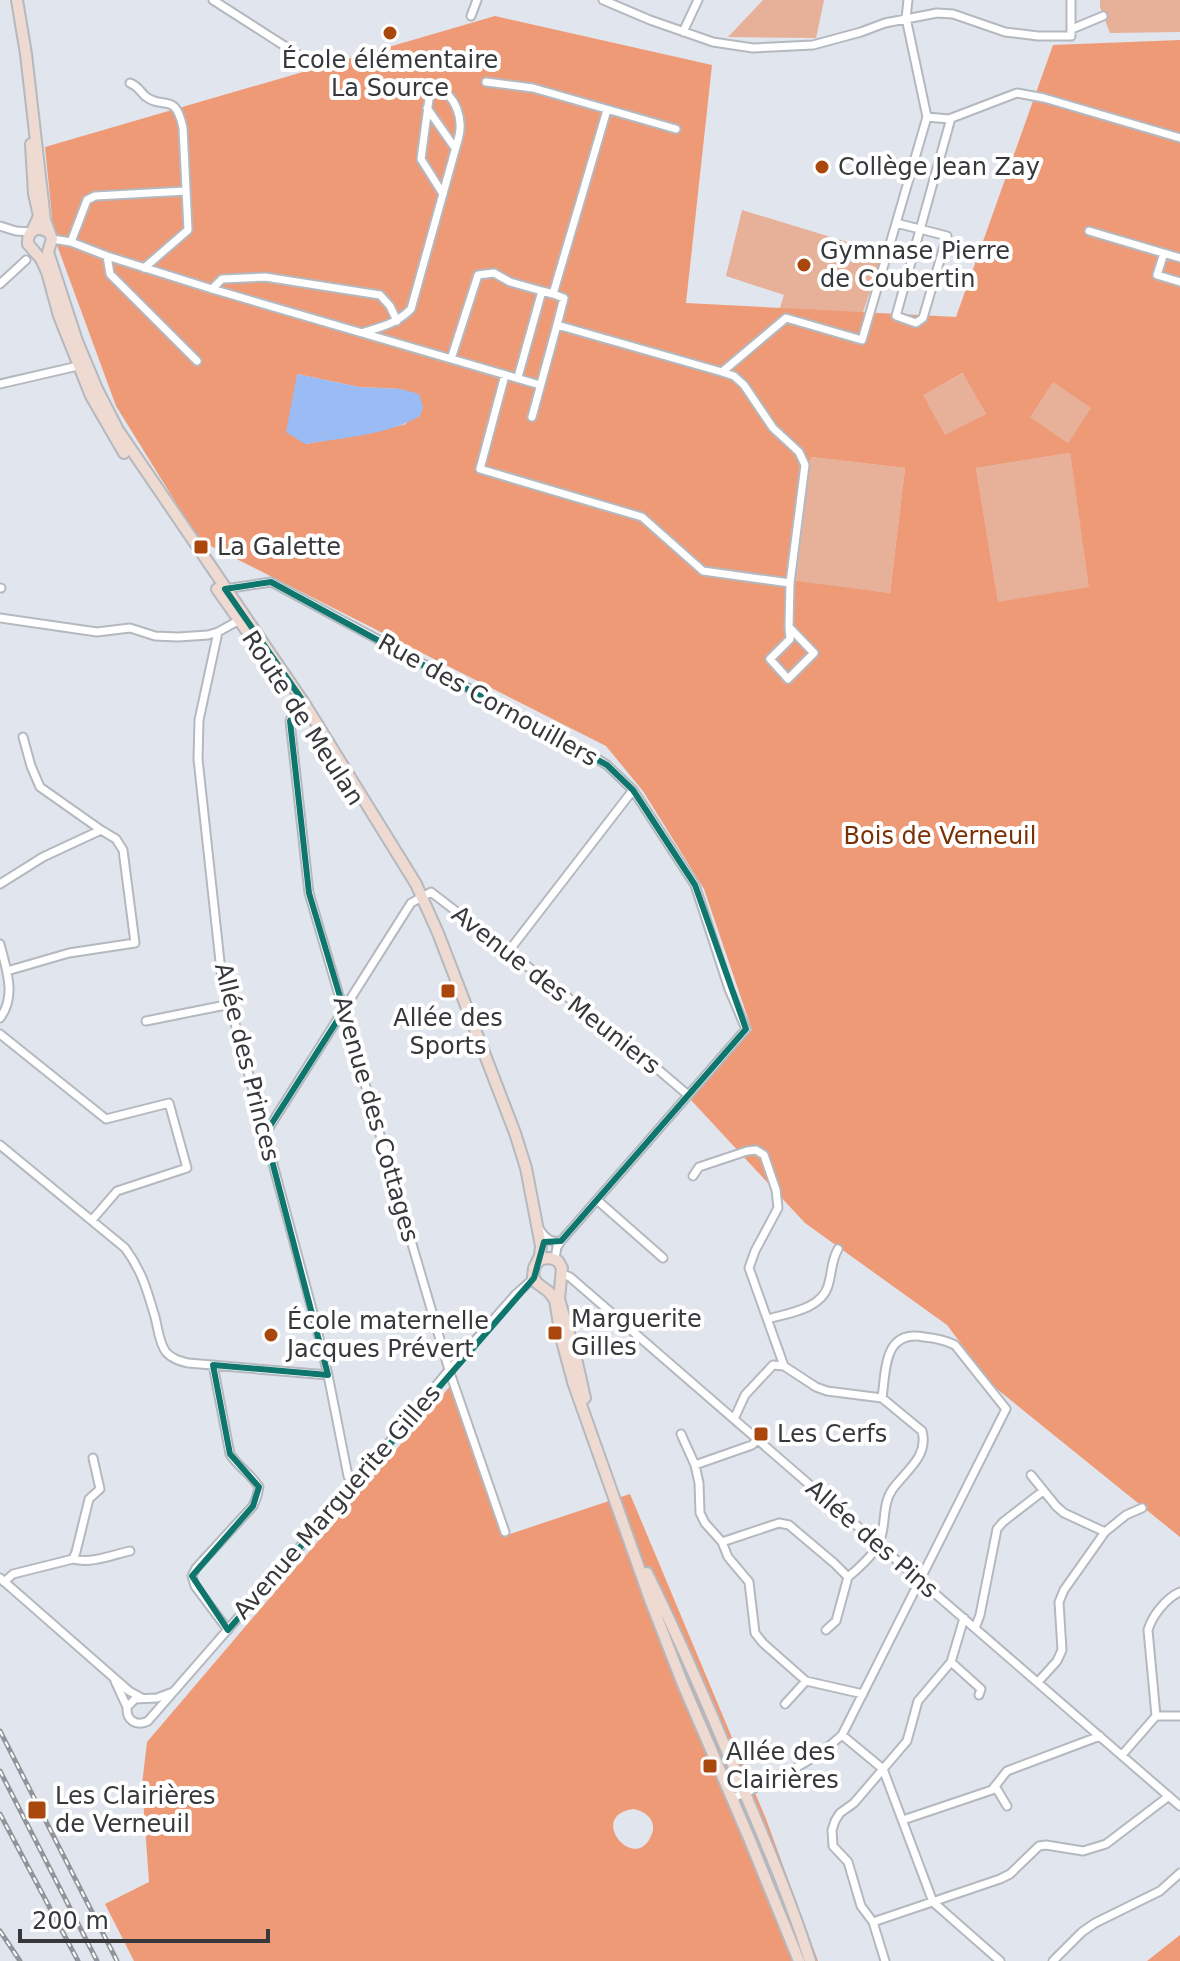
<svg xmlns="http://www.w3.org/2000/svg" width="1180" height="1961" font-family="'DejaVu Sans',sans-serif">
<rect width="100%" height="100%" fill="#e1e5ed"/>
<!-- green -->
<path fill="#e7b098" d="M763,0H824L816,38L728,37Z
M1100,0H1180V32L1110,33L1100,7Z
M742,210L883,253L857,330L779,311L784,295L726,276Z
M964,373L986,414L945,436L922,395Z
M1052,381L1092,408L1068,443L1029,417Z
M1070,453L1090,587L998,603L976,468Z
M811,457L905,468L890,593L796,582Z"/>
<!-- forest -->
<path fill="#ee9a76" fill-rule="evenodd" d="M495,16L712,65L686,303L956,317L1053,45L1180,40V1537L992,1385L947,1325L805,1223L690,1099L752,1030L704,889L643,791L606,746L199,540L116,406L54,237L45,147ZM963,373L986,414L945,435L923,395ZM297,374L359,387L401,389L406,424L365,434L305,444ZM1053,382L1091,408L1068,443L1030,417ZM1070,453L1089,587L998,602L976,468ZM811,457L905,468L890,593L796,581Z
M452,1384L504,1536L630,1494L766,1819L818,1961H134L105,1904L149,1882L142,1785L147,1742ZM633,1809C647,1811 658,1822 651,1836C635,1874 586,1816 633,1809Z
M1180,1935V1961H1147Z"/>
<!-- water -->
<path fill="#9bbbf4" d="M297,374L359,387L401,389L419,394L423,407L420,416C387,435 342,438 305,444L286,432Z"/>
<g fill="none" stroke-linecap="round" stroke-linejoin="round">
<defs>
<path id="minor" d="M213,0L308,61
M603,0L650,20L713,42L753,48L813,45L861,32L885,23L937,13L953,14L1005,32L1038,36H1071V0
M471,16L477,0
M1072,29L1103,16
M683,32L698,0
M486,82L533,88L676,129
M130,83C138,86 139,90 145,96C163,111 175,90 183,128L188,230L144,268
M427,108L455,148
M927,117L949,119L1017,93L1044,98L1180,138
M896,223L947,236L923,318L916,323L896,316L951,118
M0,226L16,231L31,232
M1089,231L1180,258
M52,239L71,242L107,256L212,289L540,385
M71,242L87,200L95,196L186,191
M1164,253L1157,275L1180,282
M107,256L110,274L197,361
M0,284L26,260
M212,289L222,279L265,277L380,295L390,306L397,321
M553,294L564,298L557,325
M364,332C382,327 397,323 411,309L459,136C463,119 456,95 438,89L432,92L429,99L421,159L443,194
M451,359L478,275L494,273L510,282L542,291
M722,372L786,318L862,340L927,117L906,18L908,0
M505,375L480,469L642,517L703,571L790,583
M518,377L542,291L553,294L607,110
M0,384L78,366
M532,417L557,325L722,372L734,376L744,385L773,428L799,452L805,465L790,583L789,627L814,653L788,679L770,659L790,639L789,627
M0,588H1
M225,589L271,582L578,747L607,765L633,790L695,885L729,989L746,1029L561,1241L557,1247L555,1259
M0,618L97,632L130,628L155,636L178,637L208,635L218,632L243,618
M218,632L199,720L198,759L221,971L313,1313L328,1375L348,1476L353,1486
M304,703L294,711L290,721L309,893L449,1370L505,1532
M23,737L31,766L40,787L101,830
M0,884L43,857L101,830L116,839L123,850L135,943L69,953L7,971
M0,944C6,969 17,995 0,1018
M508,952L633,790
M146,1021L231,1004
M0,1034L106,1119L169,1103L187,1168L117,1191L92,1220
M265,1134L411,903L431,892L627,1043L688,1095
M0,1145L125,1248C142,1271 147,1290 155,1317C158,1328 159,1343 166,1352C172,1359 180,1361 188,1363L328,1375
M693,1176L699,1167L747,1151L756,1150L764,1155L776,1190L778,1208L755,1251L749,1268L784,1366
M597,1200L663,1258
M540,1230C545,1238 551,1243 561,1241
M563,1274L570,1277L1180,1806
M768,1319C789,1313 821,1309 828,1286C833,1270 830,1264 838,1249
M213,1365L230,1454C238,1467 251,1474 259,1487L257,1496L253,1506L196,1568L192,1576L195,1586L228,1630
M681,1434L695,1465L699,1483L700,1513L705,1523L722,1542L728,1557L749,1582L755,1633L763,1643L806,1681L863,1694
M695,1465L752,1445L757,1440
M1031,1475L1056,1506L1064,1513L1105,1532
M722,1542L779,1523L789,1525L834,1563L848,1577C857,1570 873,1555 878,1545C887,1529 881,1506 892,1490C905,1471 929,1457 922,1431L882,1398L827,1391L816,1387L784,1366L773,1365L745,1395L734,1419
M73,1559C91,1564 112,1555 130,1551
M0,1578L129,1691L142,1698
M4,1582L13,1574L73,1559L76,1552L89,1499L100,1489L93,1458
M975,1628L980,1615L997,1529L1003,1522L1043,1491
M826,1630L836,1621L848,1577
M951,1662L981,1689L979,1695
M115,1681L127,1707
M1038,1682L1057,1661L1062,1650L1059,1602L1064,1590L1105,1532L1126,1515L1142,1508
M173,1692L157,1698L135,1699L127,1707C126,1720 136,1727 148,1721L353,1486L449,1370L516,1294L534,1278
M785,1704L806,1681
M1156,1716L1148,1630C1152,1616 1166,1598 1180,1592
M842,1735L883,1769L933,1902L1000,1961
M1122,1755L1156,1716H1180
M995,1786L1007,1806
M728,1790C744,1783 756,1782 771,1778C799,1769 821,1754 842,1735L1006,1409L955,1345C945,1340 935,1338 924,1337C884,1329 886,1369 882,1398
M732,1798L748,1792L767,1780
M903,1820L992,1790L1007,1771L1100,1736
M873,1922L1000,1879L1010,1874L1039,1846L1046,1845L1083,1851L1106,1844L1169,1796
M885,1961L873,1922L861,1906L848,1862L833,1846L832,1830L835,1821L840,1813L854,1803L907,1741L918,1701L951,1662L964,1618
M1053,1961L1082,1932L1095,1923L1160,1891L1180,1873"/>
<path id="secondary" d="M17,0L26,54L45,220L52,239L48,252L77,341L97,389L118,430L304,703L416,884L438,933L515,1133L526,1168L541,1246L540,1256L534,1268L533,1277L537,1283L549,1292L555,1300L561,1337L573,1382L651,1602L682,1682L749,1838L799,1961
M31,144L34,194L39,216L32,231
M48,232C37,225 27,231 28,244L41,259L47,272L59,316L91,396L124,453
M217,589L263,654
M536,1264L541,1259L550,1258L558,1261L562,1268L559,1299L576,1358L585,1398
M647,1573C681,1642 711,1713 741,1784C766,1843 791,1901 810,1961"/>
</defs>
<!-- minor casing -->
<use href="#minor" stroke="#b4b8bf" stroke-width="11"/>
<!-- secondary casing -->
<use href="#secondary" stroke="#b4b8bf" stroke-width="14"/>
<!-- minor -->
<use href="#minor" stroke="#fff" stroke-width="7"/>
<!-- secondary -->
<use href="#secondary" stroke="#eedad0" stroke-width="10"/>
<defs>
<path id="rail" d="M0,1731L117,1961
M0,1771L97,1961
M0,1814L78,1961
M0,1931L20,1961"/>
</defs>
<!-- rail casing -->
<use href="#rail" stroke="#91959a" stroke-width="5"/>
<!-- rail -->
<use href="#rail" stroke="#fff" stroke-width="2" stroke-dasharray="6" stroke-linecap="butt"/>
</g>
<!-- marked area -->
<path fill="none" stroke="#0f766e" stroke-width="6" stroke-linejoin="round" d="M271,582L607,765L633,790L695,885L746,1029L561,1241L544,1242L534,1278L228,1630L192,1576L253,1506L259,1487L230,1454L213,1365L328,1375L265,1134L344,1010L309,893L290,721L303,701L225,589Z"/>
<!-- markers -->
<g fill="#a9470c" stroke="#fff" stroke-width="3">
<circle cx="390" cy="33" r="8"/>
<circle cx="822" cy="167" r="8"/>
<circle cx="804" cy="265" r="8"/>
<rect x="193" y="539" width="16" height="16" rx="4"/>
<rect x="440" y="983" width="16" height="16" rx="4"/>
<rect x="547" y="1325" width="16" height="16" rx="4"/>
<circle cx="271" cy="1335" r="8"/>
<rect x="753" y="1426" width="16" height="16" rx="4"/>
<rect x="702" y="1758" width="16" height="16" rx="4"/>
<rect x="27" y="1800" width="20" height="20" rx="4"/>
</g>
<g text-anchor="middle" stroke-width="8" stroke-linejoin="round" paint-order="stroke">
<!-- poi labels -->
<g font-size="24" fill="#36383b" stroke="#fff" text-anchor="start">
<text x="390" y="68" text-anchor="middle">École élémentaire<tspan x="390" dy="28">La Source</tspan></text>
<text x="838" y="175">Collège Jean Zay</text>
<text x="820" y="259">Gymnase Pierre<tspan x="820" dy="28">de Coubertin</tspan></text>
<text x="217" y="555">La Galette</text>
<text x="448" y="1026" text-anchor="middle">Allée des<tspan x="448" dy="28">Sports</tspan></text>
<text x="571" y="1327">Marguerite<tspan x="571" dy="28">Gilles</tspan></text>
<text x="287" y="1329">École maternelle<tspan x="287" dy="28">Jacques Prévert</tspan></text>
<text x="777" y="1442">Les Cerfs</text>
<text x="726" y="1760">Allée des<tspan x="726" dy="28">Clairières</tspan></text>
<text x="55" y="1804">Les Clairières<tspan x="55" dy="28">de Verneuil</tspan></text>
</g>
<!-- street labels -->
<g font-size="24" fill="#36383b" stroke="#fff">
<text transform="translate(488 700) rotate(29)" y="8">Rue des Cornouillers</text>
<text transform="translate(303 718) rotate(57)" y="8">Route de Meulan</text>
<text transform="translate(556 990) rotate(38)" y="8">Avenue des Meuniers</text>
<text transform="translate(247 1062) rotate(76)" y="8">Allée des Princes</text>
<text transform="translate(376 1119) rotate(74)" y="8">Avenue des Cottages</text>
<text transform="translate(337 1502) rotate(-49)" y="8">Avenue Marguerite Gilles</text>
<text transform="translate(872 1539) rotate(41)" y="8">Allée des Pins</text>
</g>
<!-- park labels -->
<g font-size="24" fill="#7a3005" stroke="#fff">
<text x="940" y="844">Bois de Verneuil</text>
</g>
</g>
<!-- scale -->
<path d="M20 1929v12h248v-12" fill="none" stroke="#36383b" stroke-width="4"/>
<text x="32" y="1929" font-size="24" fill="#36383b" stroke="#ffffff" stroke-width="6" paint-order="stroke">200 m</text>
</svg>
